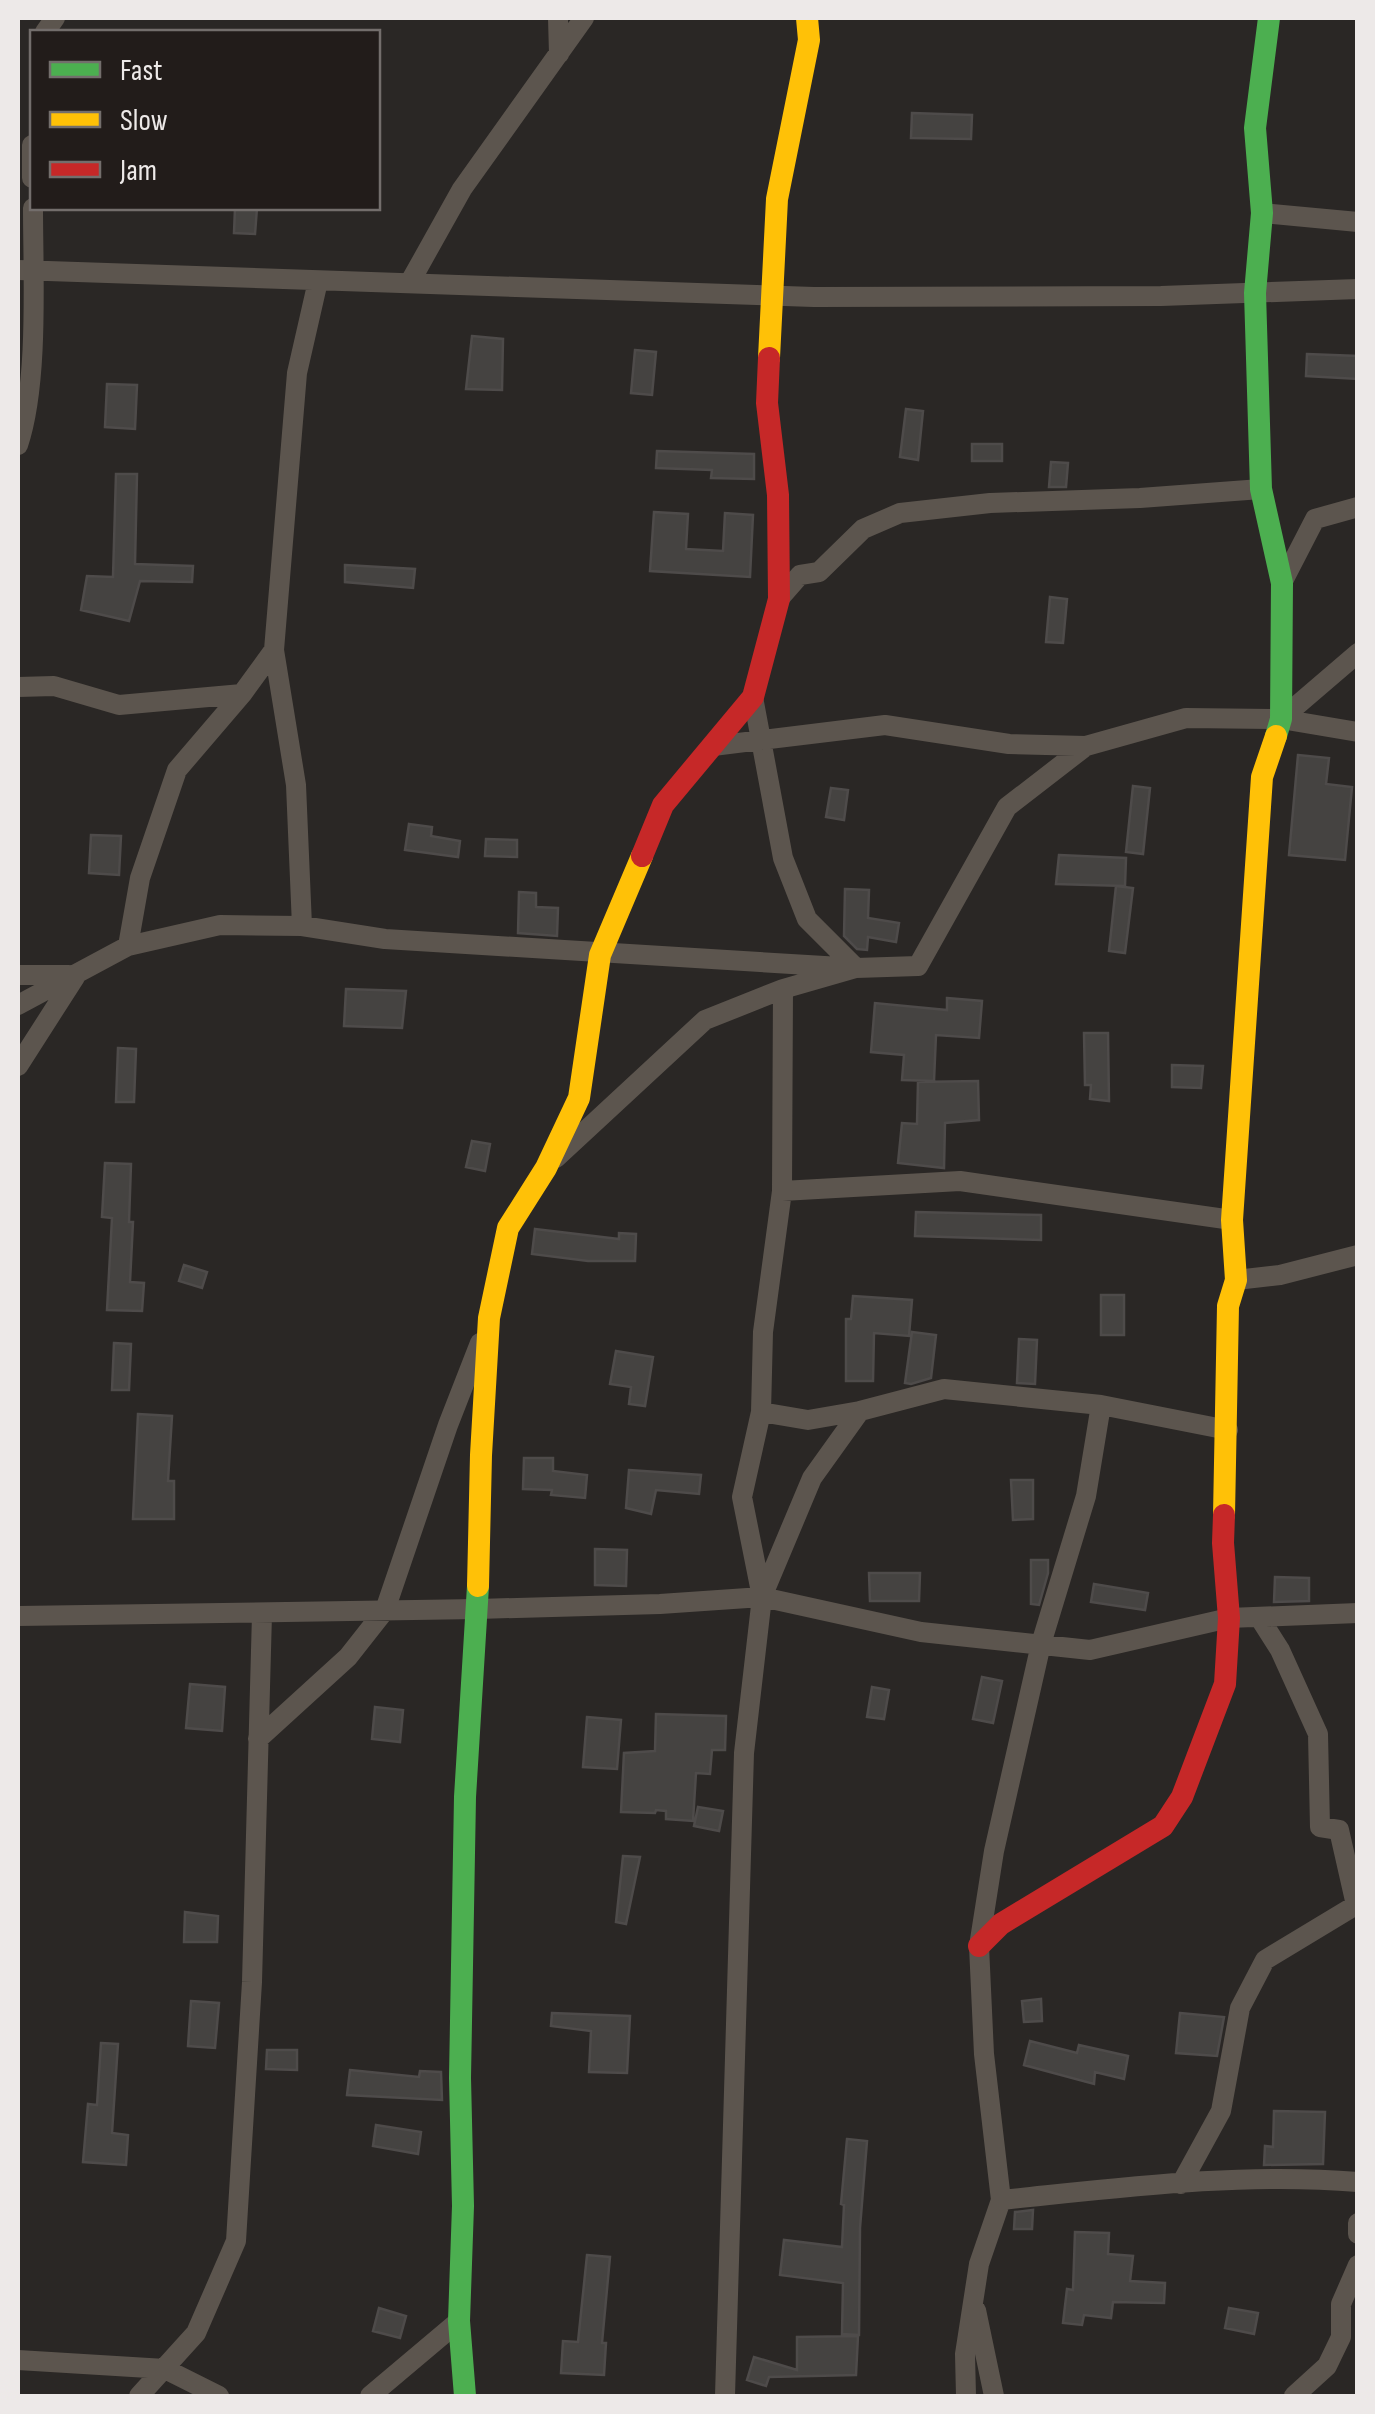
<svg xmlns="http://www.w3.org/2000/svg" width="1375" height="2414" font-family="'Sofia Sans Condensed',sans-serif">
<rect width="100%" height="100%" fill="#2a2725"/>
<!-- building -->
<path fill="#454341" stroke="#4e4b4a" stroke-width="2.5" d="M912,113L972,115L971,139L911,138Z
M235,208H257L255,234L234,233Z
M472,336L503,339L502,390L466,389Z
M635,350L656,352L652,395L631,393Z
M1307,354L1358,356V379L1306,376Z
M107,384L137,385L135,429L105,427Z
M906,409L923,411L918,460L900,457Z
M972,444H1002V461H972Z
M657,451L754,454V479L711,478L712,470L656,468Z
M1051,462L1068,463L1066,487H1049Z
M116,474H137L135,564L193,566L192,582L140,581L129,621L81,610L87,576L113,577Z
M654,512L688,514L686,549L723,551L725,513L753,515L750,577L650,571Z
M345,565L415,569L413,588L345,582Z
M1050,597L1067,599L1063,643L1046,642Z
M1298,755L1329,758L1326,784L1352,787L1345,860L1289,855Z
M1133,786L1150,788L1143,854L1126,852Z
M831,788L848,790L844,820L826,817Z
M409,824L432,827L431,836L460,841L458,857L405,850Z
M91,835L121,836L119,875L89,873Z
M486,839L517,840V857L485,856Z
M1059,855L1126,858L1125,886L1056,884Z
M1116,886L1133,888L1125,953L1109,951Z
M845,889L869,890L868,918L899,923L896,942L868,937L867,950L857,949L844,936Z
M519,892L536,893V907L558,908L557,936L518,933Z
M346,989L406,991L402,1028L344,1026Z
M947,998L982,1001L979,1038L936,1035L934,1081L902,1080L904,1055L871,1052L875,1003L947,1010Z
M1084,1033H1108L1109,1101L1090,1099L1091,1085H1085Z
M118,1048L136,1049L134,1102H116Z
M1172,1065L1203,1066L1201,1088L1172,1087Z
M978,1081L979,1120L945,1123L944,1168L898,1163L902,1123L917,1124L918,1082Z
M472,1141L490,1144L485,1171L466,1167Z
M105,1163L131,1164L129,1222H133L130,1282L144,1283L142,1311L107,1310L112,1218L102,1217Z
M916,1212L1041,1215V1240L915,1236Z
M535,1229L619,1239V1233L636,1234L635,1261H588L532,1254Z
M184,1265L207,1272L202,1288L179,1281Z
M1101,1295H1124V1335H1101Z
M853,1296L912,1300L909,1336L874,1333L873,1381H846V1319H851Z
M912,1332L936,1335L931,1378L911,1384L905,1383Z
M1019,1339L1037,1340L1035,1384L1017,1383Z
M114,1343L131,1344L129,1390H112Z
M616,1351L653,1357L645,1406L629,1404L631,1387L610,1384Z
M138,1414L172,1416L168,1481H174V1519H133Z
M524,1458H553V1471L587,1475L585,1498L551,1495L552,1490L523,1489Z
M629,1470L701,1475L699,1494L656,1490L651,1514L626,1508Z
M1011,1480H1033V1519L1013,1520Z
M595,1549L627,1550L626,1586L595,1585Z
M1031,1560H1048V1573L1039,1605L1031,1604Z
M869,1573H920L919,1601H870Z
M1275,1577L1309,1578V1601L1274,1602Z
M1094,1584L1148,1593L1145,1610L1091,1602Z
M982,1677L1002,1681L993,1723L973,1719Z
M190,1684L225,1687L222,1731L186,1728Z
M872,1687L889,1690L884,1719L867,1717Z
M375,1707L403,1710L400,1742L372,1739Z
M656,1714L726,1716L725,1750H712L710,1774L696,1773L693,1821L666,1819V1811L656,1810L655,1813L621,1812L624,1753L655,1751Z
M587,1717L621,1720L617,1769L583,1767Z
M698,1807L723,1811L719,1831L694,1826Z
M623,1856L640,1857L626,1924L616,1922Z
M185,1912L218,1916L217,1942H184Z
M1041,1999L1042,2021L1024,2022L1022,2001Z
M191,2001L219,2003L215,2048L188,2046Z
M552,2013L630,2016L627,2073L589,2072L591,2031L551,2026Z
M1180,2013L1224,2017L1217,2056L1176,2053Z
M1030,2041L1077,2053L1079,2045L1128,2056L1124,2079L1095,2072L1094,2084L1024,2065Z
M101,2043L118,2044L112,2133L128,2135L126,2165L83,2162L88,2104L97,2105Z
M267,2050H297V2070L266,2069Z
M350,2070L419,2077L420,2071L441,2072L442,2100L347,2095Z
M1274,2111L1325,2112L1323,2164L1264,2165L1265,2146L1273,2147Z
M376,2125L421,2132L418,2154L373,2146Z
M847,2139L867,2141L860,2228L859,2335L842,2334L843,2283L780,2275L784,2240L842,2247L844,2205L841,2204Z
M1033,2210L1032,2229H1014L1015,2212Z
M1075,2232L1109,2233L1108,2254L1133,2256L1130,2281L1165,2283L1164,2303L1113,2302L1111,2318L1084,2315L1082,2325L1063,2323L1067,2289L1073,2290Z
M587,2255L610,2257L602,2343H606L604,2375L561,2373L563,2341L578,2342Z
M379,2308L406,2316L400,2338L373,2331Z
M1229,2308L1258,2313L1254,2334L1225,2328Z
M858,2336L856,2375L769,2377L766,2386L747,2380L754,2357L797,2370V2337Z"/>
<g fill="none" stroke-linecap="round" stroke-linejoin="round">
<!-- street -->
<path stroke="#5c554e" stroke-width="20" d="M558,18L559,54
M45,32L55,18
M32,145V178
M1262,213L1358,222
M18,270L814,297L1161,296L1358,289
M410,282L462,189L584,18
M18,445C39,383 33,274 33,208
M1282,583L1315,519L1358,507
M779,599L800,575L819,572L863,529L900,513L990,503L1140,498L1261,489
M18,687L54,686L119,705L242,694
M753,697L783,858L807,919L856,968
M1281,719L1358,653
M713,746L885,725L1009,744L1086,746
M302,926L296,785L274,650L297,373L318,281
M128,946L140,878L177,770L242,694L274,650
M18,975H69
M18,1005L128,946L220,925L302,926L385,939L841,967
M18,1066L75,977
M556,1158L705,1020L783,989L856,968L918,966L1007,807L1086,746L1186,718L1281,719L1358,732
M782,1191L960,1181L1232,1220
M1236,1280L1280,1275L1358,1255
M761,1412L808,1420L860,1411
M762,1597L742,1497L761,1412L763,1332L782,1191L783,989
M18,1616L478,1609L660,1604L762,1597L921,1632L1090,1650L1229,1618L1358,1613
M258,1739L348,1657L385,1610L448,1425L480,1343
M1181,2184L1221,2111L1240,2008L1265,1960L1356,1905L1339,1830L1320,1827L1318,1734L1280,1650L1259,1617
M1001,2200C1119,2188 1239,2172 1358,2182
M1358,2223V2234
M976,2310L994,2396
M18,2360L165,2369L219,2396
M139,2396L196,2333L236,2241L252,1982L262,1614
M370,2396L459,2321
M725,2396L744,1753L762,1597L812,1478L860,1411L944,1389L1101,1405L1228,1430
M966,2396L965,2354L979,2264L1001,2200L984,2054L979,1946L994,1851L1041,1644L1086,1496L1101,1405
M1294,2396L1327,2366L1341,2337V2304L1358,2265"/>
<!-- fast -->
<path stroke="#4caf50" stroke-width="22" d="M1269,18L1255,128L1262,213L1255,293L1261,489L1282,583L1281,719L1276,736
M465,2396L459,2321L463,2206L460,2078L465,1797L478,1586"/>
<!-- slow -->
<path stroke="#ffc107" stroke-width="22" d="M769,358L777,199L809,40L807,18
M1224,1515L1228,1306L1236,1280L1232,1220L1262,777L1276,736
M478,1586L481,1455L489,1318L508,1228L546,1168L579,1098L600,955L642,856"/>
<!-- jam -->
<path stroke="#c62828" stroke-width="22" d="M642,856L663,805L753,697L779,599L778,495L767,403L769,358
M979,1946L1001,1924L1163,1826L1182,1797L1225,1684L1229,1618L1223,1543L1224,1515"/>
</g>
<!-- border -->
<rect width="1375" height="2414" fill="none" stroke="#ede9e8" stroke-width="40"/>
<!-- legend -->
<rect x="30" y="30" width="350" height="180" fill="#221c1a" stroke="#736e6c" stroke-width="2.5"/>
<rect x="50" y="62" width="50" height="15" fill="#4caf50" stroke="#736e6c" stroke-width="2.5"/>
<text x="120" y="80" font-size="30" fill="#ede9e8">Fast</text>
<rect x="50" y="112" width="50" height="15" fill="#ffc107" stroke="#736e6c" stroke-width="2.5"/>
<text x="120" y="130" font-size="30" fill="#ede9e8">Slow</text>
<rect x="50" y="162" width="50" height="15" fill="#c62828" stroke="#736e6c" stroke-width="2.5"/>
<text x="120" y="180" font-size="30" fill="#ede9e8">Jam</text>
</svg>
